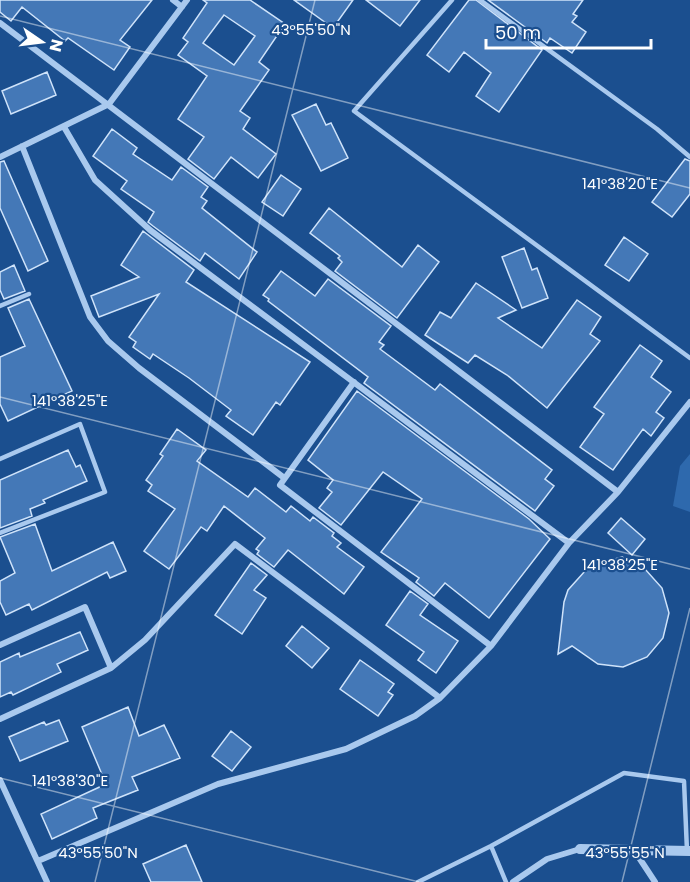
<svg xmlns="http://www.w3.org/2000/svg" width="690" height="882" font-family="Poppins,sans-serif">
<rect width="100%" height="100%" fill="#1b4f8f"/>
<!-- pitch -->
<path fill="#2e69ad" d="M690,454V512L673,506L680,466Z"/>
<!-- building -->
<path fill="#4478b7" stroke="#cfe3fa" stroke-width="1.5" fill-rule="evenodd" d="M0,0H152L120,40L130,47L114,70L68,38L65,41L22,7L11,21L0,12Z
M203,0H250L285,24L259,62L269,70L240,111L250,118L243,129L276,154L258,178L231,157L214,179L188,159L204,137L178,119L207,76L178,55L188,42L183,38L207,3ZM224,15L255,36L234,65L203,43Z
M294,0H353L333,28Z
M366,0H420L400,26Z
M469,0H476L542,50L499,112L476,96L491,73L464,52L449,72L427,55Z
M488,0H583L573,14L577,16L572,22L586,32L572,53L550,38L547,43Z
M47,72L56,95L11,114L2,91Z
M316,104L326,125L331,123L348,158L321,171L292,115Z
M112,129L137,148L133,154L172,180L181,167L208,187L201,197L207,201L202,208L257,252L239,279L205,253L200,261L153,226L148,222L154,212L121,189L127,181L93,156Z
M685,159L690,161V194L672,217L652,202Z
M4,161L48,261L28,271L0,208V162Z
M281,175L301,189L283,216L262,202Z
M329,208L402,267L418,245L439,262L397,318L335,271L342,262L338,258L340,256L310,233Z
M143,231L194,270L186,282L310,362L280,405L276,402L253,435L226,416L231,410L189,378L153,354L150,359L133,347L136,342L129,337L159,294L99,317L91,296L139,277L121,265Z
M624,237L648,254L629,281L605,265Z
M524,248L532,270L537,268L548,298L522,308L502,257Z
M14,265L25,291L4,299L0,290V272Z
M281,271L315,296L328,279L391,326L379,342L384,345L380,349L435,390L440,384L552,470L545,479L554,486L535,511L364,383L368,377L268,301L269,299L263,295Z
M476,283L516,310L498,318L542,348L577,300L601,317L590,334L600,341L547,408L507,375L475,355L468,363L425,335L440,312L451,318Z
M29,299L72,391L8,421L0,404V357L25,346L8,308Z
M640,345L662,361L651,377L671,392L656,412L664,418L651,436L643,429L613,470L580,447L604,414L594,407Z
M357,391L529,519L550,539L489,618L445,583L434,596L416,582L419,578L381,552L422,499L383,472L341,525L319,508L332,492L327,488L333,480L308,460Z
M177,429L206,450L197,461L248,497L255,488L286,512L291,506L310,521L313,517L334,533L332,536L341,543L337,547L364,567L344,594L288,550L274,567L257,554L259,551L256,549L265,538L224,506L207,531L201,527L169,569L144,551L175,509L148,491L152,485L146,480L163,456L160,454Z
M68,450L76,467L80,465L87,481L43,500L45,503L30,509L32,516L0,528V480Z
M621,518L645,539L632,555L608,533Z
M35,524L52,571L113,542L126,571L110,578L107,572L32,610L29,604L6,615L0,602V581L15,573L0,537Z
M622,557L645,569L662,588L669,613L663,638L647,657L623,667L598,664L572,646L558,654L564,602L568,590L585,571L596,564Z
M251,563L267,575L254,590L266,598L242,634L215,615Z
M410,591L428,604L420,615L458,641L436,673L418,660L424,652L386,625Z
M302,626L329,648L312,668L286,646Z
M80,632L88,650L57,664L61,672L13,695L11,692L0,697V662L19,653L20,657Z
M360,660L394,684L388,692L393,695L378,716L340,689Z
M128,707L139,736L164,725L180,758L132,777L138,790L93,808L97,818L52,839L41,814L106,784L82,727Z
M59,720L68,741L20,761L9,737L44,722L46,725Z
M231,731L251,747L232,771L212,756Z
M186,845L202,882H151L143,864Z"/>
<g fill="none" stroke-linecap="round" stroke-linejoin="round">
<!-- service -->
<path stroke="#a9c9ee" stroke-width="4.5" d="M452,0L354,111L690,358
M480,0L657,129L690,157
M0,306L29,294
M0,459L80,424L105,492L0,533
M491,846L506,882
M418,882L491,846L624,773L684,781L687,851"/>
<!-- minor -->
<path stroke="#a9c9ee" stroke-width="6" d="M173,0L182,7
M0,23L618,492
M64,127L95,180L150,230L569,543
M22,146L90,317L108,341L139,368L283,477
M0,157L109,104L187,0
M354,382L280,485L491,646
M0,645L85,607L111,668
M0,719L111,668L145,640L235,544L440,698
M0,780L47,882
M634,850L655,882
M38,861L218,784L346,749L415,716L440,698L491,646L569,543L618,492L690,402
M513,882L547,859L580,849"/>
<!-- tertiary -->
<path stroke="#a9c9ee" stroke-width="10" d="M580,849L690,851"/>
</g>
<!-- ticks -->
<path fill="none" stroke="#fff" stroke-width="1.5" stroke-opacity="0.45" d="M0,16L690,188M0,397L690,569M0,778L419,882M95,882L315,0M622,882L690,608"/>
<g font-size="15" text-anchor="middle" fill="#fff" stroke="#1b4f8f" stroke-width="4.5" stroke-linejoin="round" paint-order="stroke">
<text x="311" y="35">43°55'50"N</text>
<text x="620" y="189">141°38'20"E</text>
<text x="70" y="406">141°38'25"E</text>
<text x="620" y="570">141°38'25"E</text>
<text x="70" y="786">141°38'30"E</text>
<text x="98" y="858">43°55'50"N</text>
<text x="625" y="858">43°55'55"N</text>
</g>
<!-- north arrow -->
<g transform="translate(42 42) rotate(104)" stroke="#1b4f8f" stroke-width="4.5" paint-order="stroke">
<path d="M0-4.5L10 22L0 15L-10 22Z" fill="#ffffff"/>
<text y="-9" font-size="16" font-weight="bold" text-anchor="middle" fill="#ffffff">N</text>
</g>
<!-- scale -->
<path d="M486 39v9h165v-9" fill="none" stroke="#ffffff" stroke-width="3"/>
<text x="495" y="39" font-size="18" fill="#ffffff" stroke="#1b4f8f" stroke-width="4.5" paint-order="stroke">50 m</text>
</svg>
